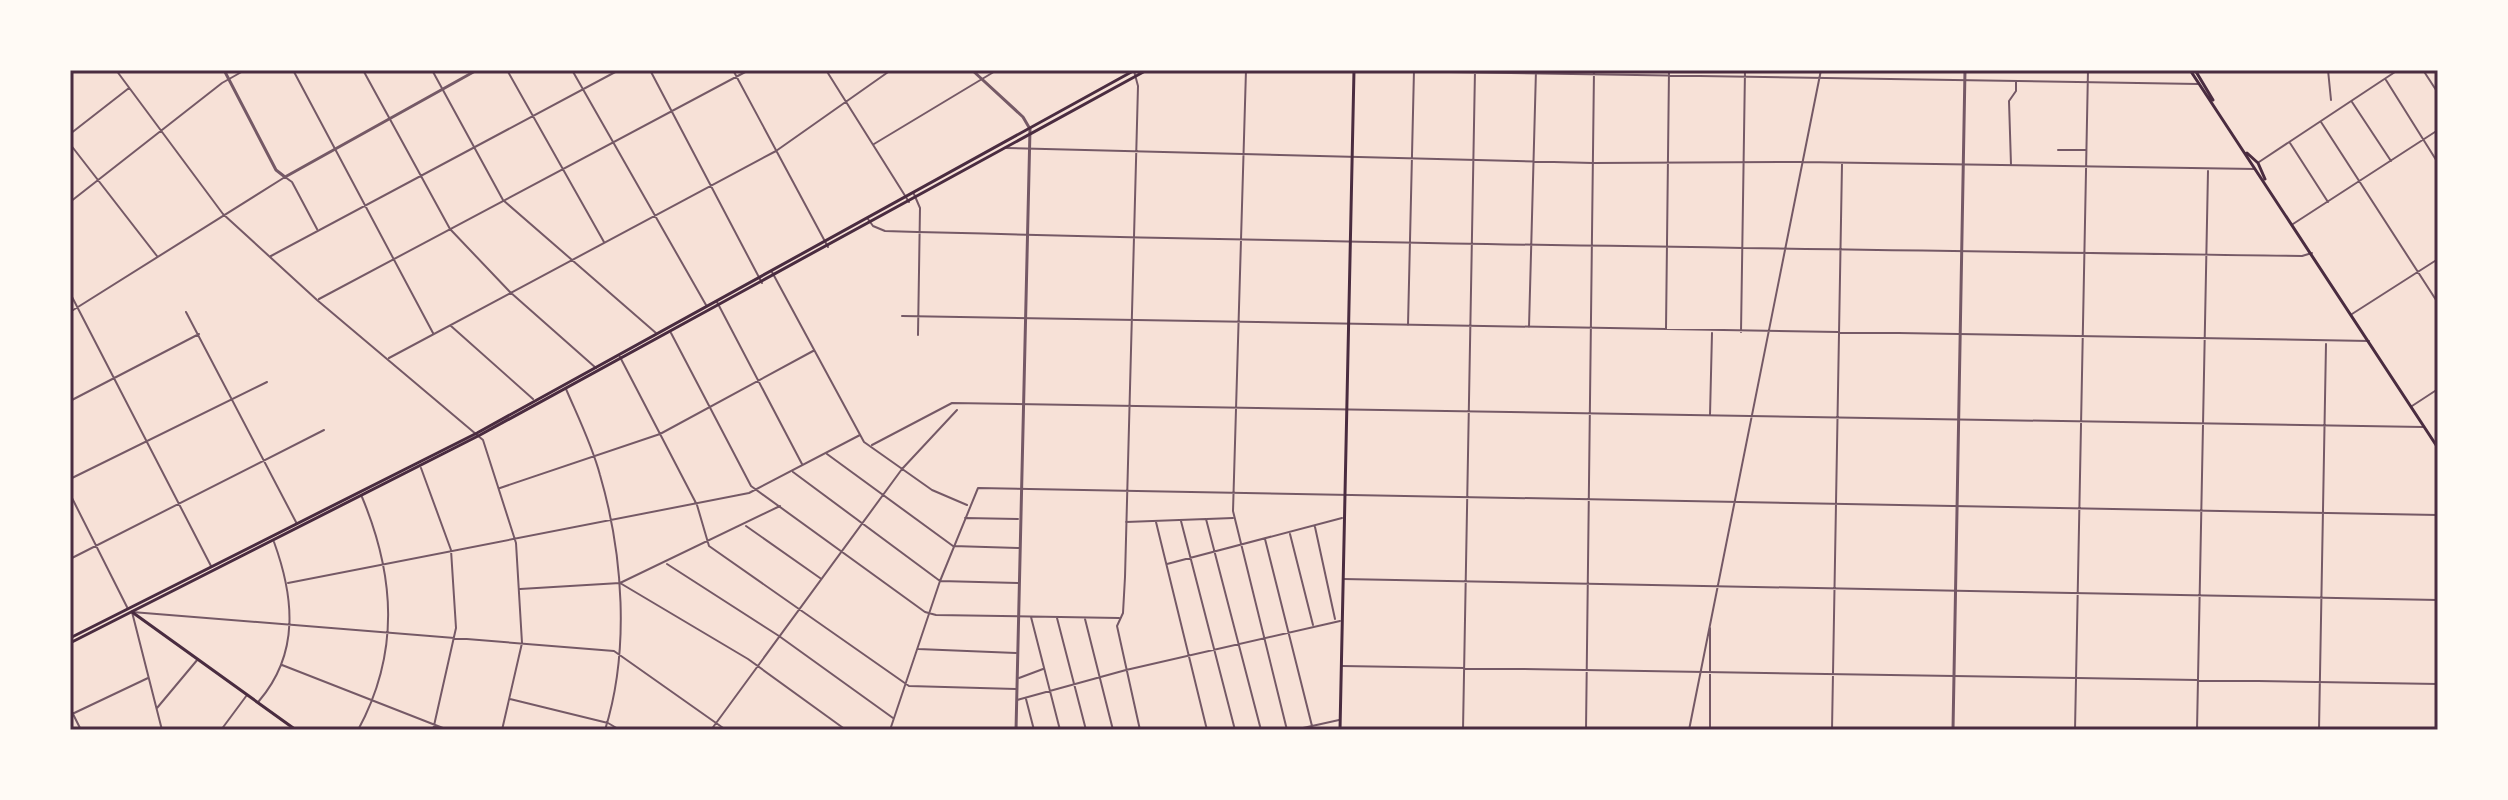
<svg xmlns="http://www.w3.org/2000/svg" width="2508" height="800" font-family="'Space Grotesk',sans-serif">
<rect width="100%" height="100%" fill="#f7e1d7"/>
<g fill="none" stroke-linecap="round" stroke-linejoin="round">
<!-- pedestrian -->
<path stroke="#755966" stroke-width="2" d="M1207,519L1233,518"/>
<!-- minor -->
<path stroke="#755966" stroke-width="2" d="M116,70L223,214L317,300L483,440L516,543L522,643L502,730
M293,70L433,333
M363,70L450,229L510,292L596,368
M432,70L503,200L656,333
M507,70L604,242
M572,70L706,305
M650,70L762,283
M733,70L828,247
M826,70L909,202
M1246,70L1233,511L1287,730
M1326,70L2198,84
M2328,70L2331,100
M2423,70L2438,93
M1134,71L1138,86L1125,577L1123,613L1117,626L1140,730
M2386,80L2438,163
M2352,102L2391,161
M2321,122L2438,303
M70,134L129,88
M2290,143L2328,202
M70,144L157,256
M874,144L997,70
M1006,148L1593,163L1803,162L2255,169
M2058,150H2085
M2259,162L2398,70
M2011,165L2009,101L2016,91V82
M914,194L920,208L918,335
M70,202L222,83L245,70
M868,219L873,226L885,231C1357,244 1830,249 2302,256L2312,253
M2293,224L2438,130
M271,256L619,70
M772,272L864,442L932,490L967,505
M70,293L211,566
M319,299L749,70
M717,302L802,464
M70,312L285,177L292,182L317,229
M186,312L297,524
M2352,314L2438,259
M902,316L2369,341
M1408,325L1414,70
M451,326L533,399
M1529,327L1536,70
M1666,329L1669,70
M1741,332L1745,70
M671,333L751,486L925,612L936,615L1119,618
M620,357L697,505L709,546L909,686L1016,689
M389,358L776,151L891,70
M566,389C578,417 592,445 600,475C623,554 630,650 605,730
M70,401L199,334
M2412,406L2438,389
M1710,415L1712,333
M872,445L952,403L2423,427
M827,454L953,546L1019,548
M421,468L451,550L456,628L433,730
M793,472L940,581L1018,583
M70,479L267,382
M500,488L660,434L813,351
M70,494L127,607
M965,518L1018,519
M1181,521L1235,730
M1126,522L1206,519L1261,730
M1156,522L1207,730
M746,526L820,578
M1315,527L1335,619
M1290,534L1313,625
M1265,539L1312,726
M70,559L324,430
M667,564L779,636L893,718
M1167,564L1342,518
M1343,579L2438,600
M288,583L749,493L860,435
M620,583L748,659L846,730
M520,589L620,583L780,506
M1031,617L1060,730
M1057,618L1086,730
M1085,619L1113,730
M918,649L1016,653
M282,665L448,730
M1342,666L2438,684
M1019,678L1043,669
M510,699L608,723L620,730
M1026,699L1034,730
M1017,700L1126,670L1340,621
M259,701C300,653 294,597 274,542
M70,708L81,730
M157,708L198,659
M70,715L148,678
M162,730L132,612L614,651L726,730
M221,730L247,695
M358,730C400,653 395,576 362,497
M711,730L902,469L957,410
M890,730L940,581L978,488L2438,515
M1294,730L1339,720
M1463,730L1475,70
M1586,730L1594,70
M1689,730L1821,70
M1710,730V628
M1832,730L1842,164
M2075,730L2088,70
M2197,730L2208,171
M2319,730L2326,344"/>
<!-- tertiary -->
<path stroke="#755966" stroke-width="3" d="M224,70L276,170L285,177L477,70
M972,70L1023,117L1030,129L1016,730
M1953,730L1965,70"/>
<!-- secondary -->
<path stroke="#4a2c40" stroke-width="3" d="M2190,70L2438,448
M2195,70L2213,100
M2247,153L2258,163L2265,179
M132,612L296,730
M1340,730L1354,70"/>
<!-- primary -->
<path stroke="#4a2c40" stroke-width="3" d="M70,638L477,433L1135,70
M70,643L480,435L1147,70"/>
</g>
<!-- border -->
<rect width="2508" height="800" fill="none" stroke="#fffaf5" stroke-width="144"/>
<rect x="72" y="72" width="2364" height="656" fill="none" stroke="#4a2c40" stroke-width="3"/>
</svg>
